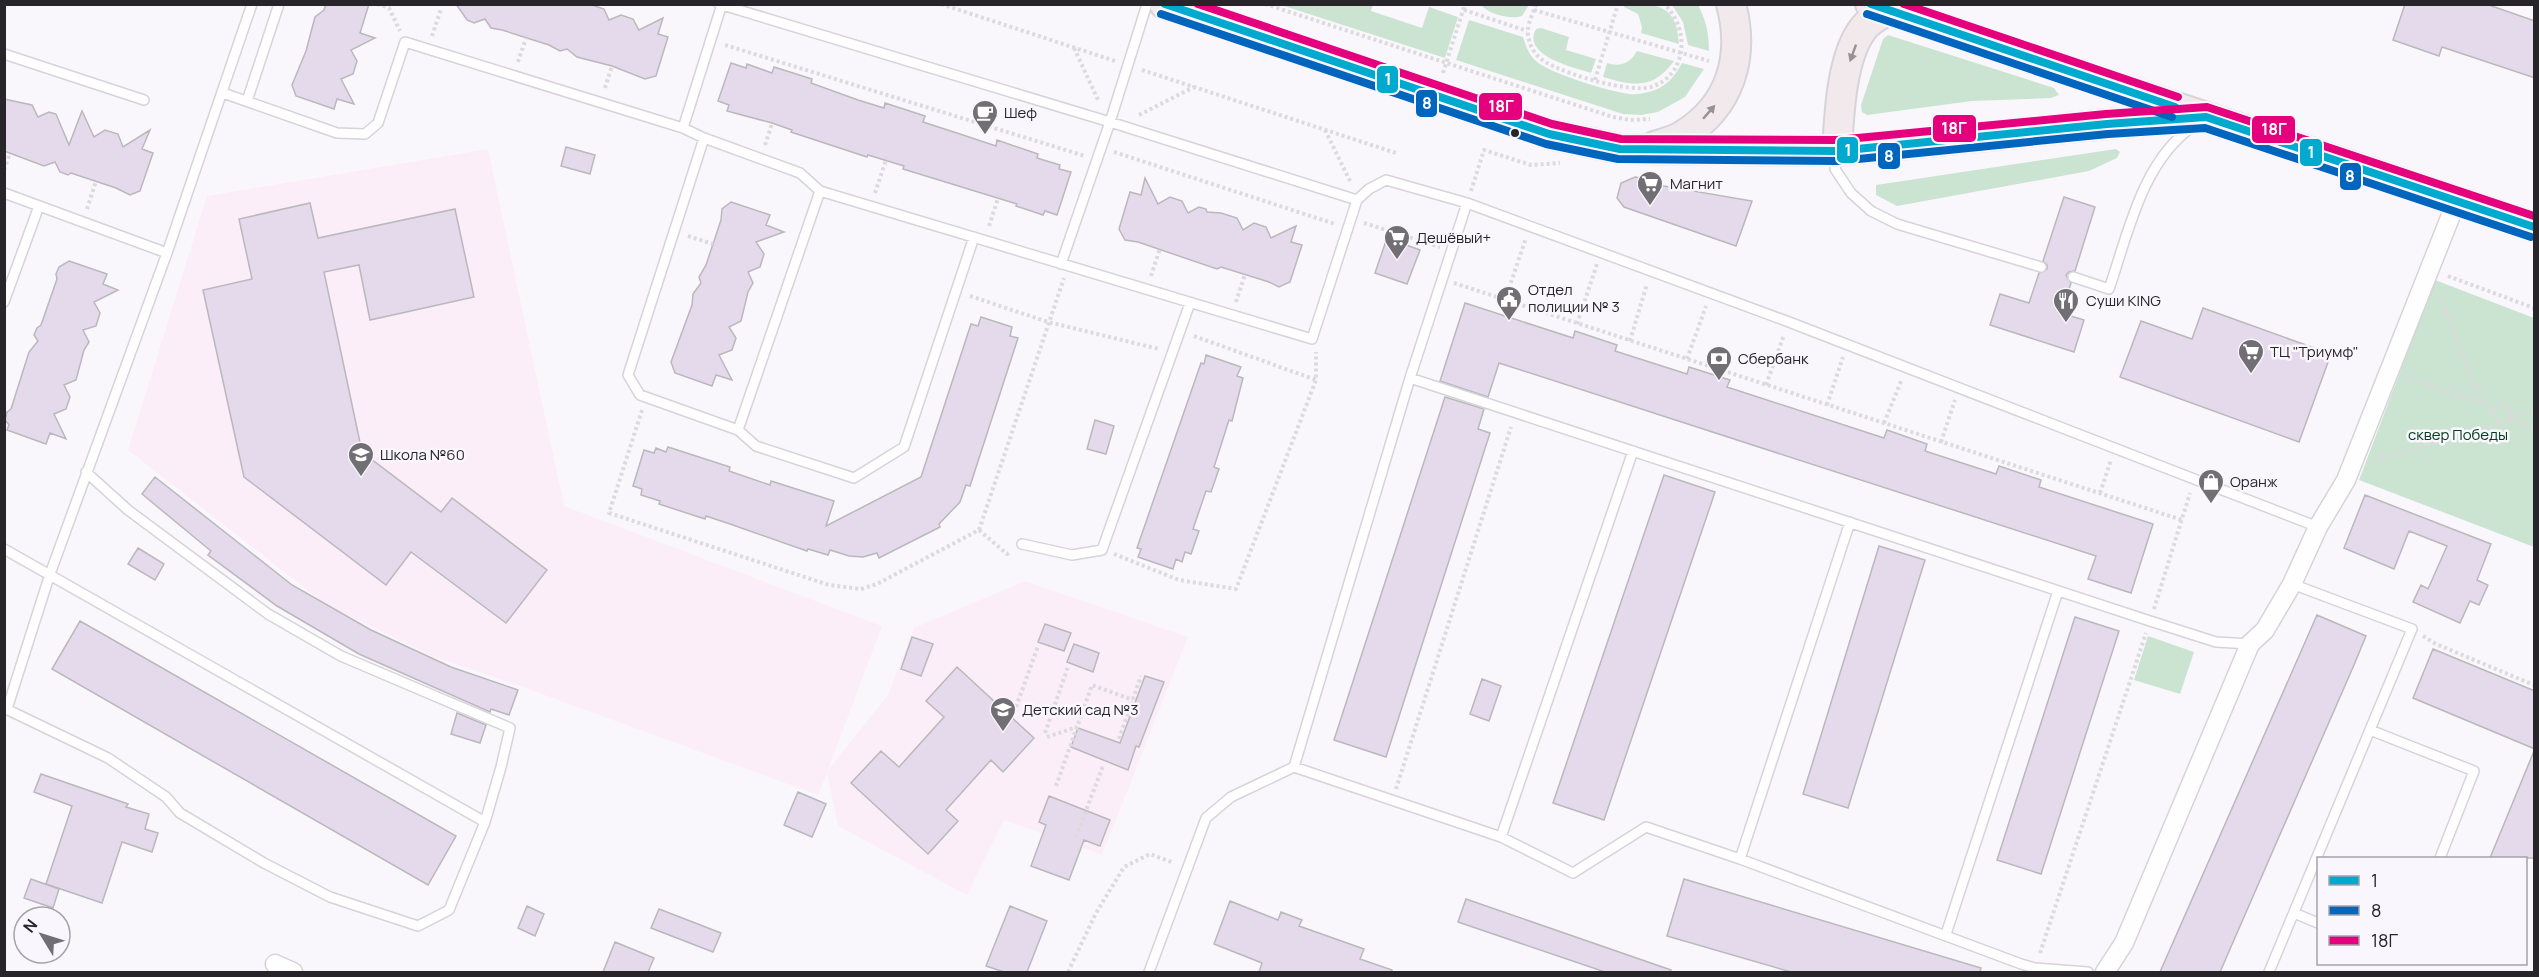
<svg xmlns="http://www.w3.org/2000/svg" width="2539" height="977" font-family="Manrope,sans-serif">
<rect width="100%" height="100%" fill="#faf7fc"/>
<!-- education -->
<path fill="#fbeef9" d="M488,149L564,506L882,626L828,770L888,695L914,628L1025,581L1188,637L1102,855L1004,820L967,895L838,826L827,773L818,795L528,689L432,656L325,604L128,450L207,196Z"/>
<!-- green -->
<path fill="#cbe4d2" d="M1625,4C1657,4 1677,4 1679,44L1641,33L1642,27L1638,14L1624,7Z
M1281,5H1373L1371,11L1422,28L1429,7L1458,17L1445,58Z
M1481,5L1529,4V5L1522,16C1510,20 1489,14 1481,5Z
M1672,5H1698C1706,20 1709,33 1709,51L1688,45L1683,22Z
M1469,20L1523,37C1526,46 1529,55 1536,61C1550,74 1609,91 1629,94C1636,95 1645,93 1652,91C1666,87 1675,76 1682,63L1704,69L1685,97L1658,112L1641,115L1623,114L1456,60Z
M1541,28L1569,37L1566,50L1596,59L1591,73C1575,68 1521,56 1536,29Z
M1888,35L2054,88L2059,95L2051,98L1972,101L1867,115L1862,112L1861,105L1883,39Z
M1637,51L1674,61C1653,90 1633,86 1603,77L1607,63C1620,67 1630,64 1637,51Z
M2116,149L2120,152L2117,158L2089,171L1897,206L1876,195V185Z
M2435,280L2534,318V547L2359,480Z
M2148,636L2194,652L2180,694L2134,680Z"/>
<!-- building -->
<path fill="#e4daeb" stroke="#bab8bc" stroke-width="1.5" d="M326,4H369L360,33L375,38L351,50L357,61L353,74L341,79L354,104L337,99L334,109L296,96L292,85L306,51L315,17L324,10Z
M456,4H589L604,9L609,20L621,15L633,19L639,30L663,18L658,34L668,37L656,76L645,79L612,66L577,57L567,49L560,51L549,45L502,30L491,28L485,19L474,23L467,20Z
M2405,4H2486L2535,21V78L2442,47L2439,56L2393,40Z
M731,63L746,68L747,64L772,73L774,67L812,79L811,83L858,100L884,108L885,103L925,116L923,122L960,134L996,146L997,140L1038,154L1037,158L1060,165L1059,169L1071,172L1057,215L1045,211L1043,215L1016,206L1017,204L903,169L904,166L868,155L867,157L791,132L792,130L772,123L727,111L729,105L718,101Z
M4,99L32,105L38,117L49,112L56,114L69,145L82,111L94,137L105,130L118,134L123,147L150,130L142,149L153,153L140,191L130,195L116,188L71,173L68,175L60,172L55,162L44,166L4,151Z
M566,147L595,155L590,174L561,166Z
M1635,177L1654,180L1652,184L1752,201L1736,246L1624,207L1617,198L1621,183Z
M1145,178L1158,204L1170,197L1182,201L1188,213L1199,207L1206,209L1207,212L1221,213L1237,218L1243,230L1254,223L1266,227L1271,238L1296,226L1291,242L1302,245L1290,282L1279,287L1269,282L1221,267L1217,269L1138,242L1125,240L1119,229L1130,192L1141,195Z
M2064,197L2095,207L2075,271L2069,272L2066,275L2071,283L2061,313L2084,320L2074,352L1990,325L2000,294L2029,303L2039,273L2047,269V265L2043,261Z
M731,202L770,215L766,225L784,232L756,242L764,254L760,267L748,272L753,283L748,292L741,321L729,327L736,338L732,350L719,355L732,380L716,375L712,386L675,373L671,362L692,305L693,294L701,283L699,277L706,265L721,220L722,209Z
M310,203L318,238L455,209L474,297L370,320L359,265L324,272L362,452L441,512L452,498L547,570L506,623L411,552L386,585L244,477L203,290L252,279L239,219Z
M1387,238L1420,250L1407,284L1375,273Z
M69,261L107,274L103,284L118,290L94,302L100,313L96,326L83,330L89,342L84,350L76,380L64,385L70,397L66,409L54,414L66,439L50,433L46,444L7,430L9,425L5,420L7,412L11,409L29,352L38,341L34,335L37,328L41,325L57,279L56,274L59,267Z
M1465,303L1573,338L1575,331L1617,345L1615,351L1687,374L1689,367L1730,380L1727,387L1884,438L1887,430L1927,444L1925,451L1996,474L1999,466L2041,480L2039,487L2153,524L2131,593L2088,579L2096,556L1499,363L1488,397L1440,381Z
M2203,308L2331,354L2299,442L2120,377L2141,321L2192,339Z
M981,317L1012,327L1010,336L1018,338L970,486L966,485L960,502L939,524L940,527L879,558L877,553L863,557L849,556L830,550L828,555L808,549L807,551L730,524L706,516L705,519L659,504L660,501L641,495L642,489L633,486L644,450L654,453L656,448L666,452L668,447L730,467L729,471L770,485L771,481L834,501L826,526L921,477L971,324L978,326Z
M1206,355L1241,367L1237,376L1243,378L1232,421L1229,420L1214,467L1219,469L1211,492L1206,491L1193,529L1199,531L1191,554L1185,552L1182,562L1176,559L1173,569L1138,557L1141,549L1137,548L1201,363L1204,364Z
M1445,397L1484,409L1478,429L1490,433L1386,757L1334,740Z
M1095,420L1114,426L1106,454L1087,449Z
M1664,475L1715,492L1604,820L1553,803Z
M155,477L292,585L371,630L451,667L518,690L509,715L491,709L490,712L359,654L277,606L208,555L211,551L142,494Z
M2365,495L2491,544L2477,580L2488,585L2479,605L2470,601L2460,623L2413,602L2421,585L2428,589L2447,546L2409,531L2394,569L2344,548Z
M1879,546L1925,560L1848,808L1803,794Z
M138,548L164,564L155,580L128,564Z
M2317,615L2366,636L2354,665L2220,972H2160Z
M2075,617L2119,631L2041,874L1997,860Z
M80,621L456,836L428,885L52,669Z
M1045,624L1071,633L1064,651L1038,642Z
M912,637L933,644L921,676L901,669Z
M1074,644L1099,653L1093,672L1067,662Z
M2433,649L2535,691V749L2413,698Z
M957,667L1034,738L1003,772L991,760L946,810L958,821L928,854L851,783L881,751L899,767L944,717L926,701Z
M1145,676L1164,682L1139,747L1136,746L1128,770L1071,747L1078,728L1120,743Z
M1482,679L1501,686L1489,721L1470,714Z
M457,713L486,725L480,743L451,734Z
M2534,751L2535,858H2490Z
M41,774L128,804L126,807L149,814L145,829L158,833L152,852L122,842L102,903L46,884L72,806L34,792Z
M798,792L826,804L812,837L784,825Z
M1049,796L1110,820L1100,846L1084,840L1069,880L1031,866L1046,825L1039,822Z
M31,879L59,889L53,908L24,898Z
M1684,879L1981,968L1980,972H1791L1667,936Z
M1466,899L1671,970L1670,972H1605L1458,922Z
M1230,901L1278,920L1281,912L1302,920L1299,926L1364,949L1360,959L1392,970V972H1259L1262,963L1214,944Z
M527,906L544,914L535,936L518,928Z
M1010,906L1047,921L1027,972H1004L986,966Z
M659,909L721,933L713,952L651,928Z
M615,942L654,958L648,972H603Z"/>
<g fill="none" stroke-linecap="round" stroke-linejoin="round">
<defs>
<path id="lane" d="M719,4L1110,122L1357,200L1369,189L1386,180L1467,203L1789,322L2318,527
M4,54L144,100
M223,93L337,133L365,134L378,123L405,42L683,128L704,138L800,173L820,191L1312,339L1357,200
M247,101L279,4
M683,128L722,4
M704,138L628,375L640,395L738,430L820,191
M1837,155L1835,169L1851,193L1871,211L1897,224L2041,267
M4,193L167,253
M1467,203L1410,378L1294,767L1501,837L1573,873L1646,827L1740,859L2021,964L2035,968L2088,972
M1061,264L1110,122L1147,4
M2073,277L2109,289C2128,234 2142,162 2192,127
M4,302L39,206
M1410,378L2150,621L2216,642L2250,644
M738,430L756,446L854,478L904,447L974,237
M1022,544L1072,555L1102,550L1190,303
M4,549L485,822L501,767L510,728L341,656L268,614L128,510L86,472
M4,708L108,758L166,797L180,813L264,863L330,897L418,926L449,910L485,822
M7,709L50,574L167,253L252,4
M2370,730L2474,771L2440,858
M1501,837L1633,451
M1740,859L1850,522
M2294,913L2318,923
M1946,934L2058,591
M1149,972L1206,818L1231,797L1294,767
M2269,972L2412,629L2292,584"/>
<path id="street" d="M275,964L293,972
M2105,972L2124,943L2250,644L2265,630L2292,584L2318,527L2346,480L2457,200"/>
<path id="primary" d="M1164,4L1549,134L1620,149L1837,151L2107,124L2206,117
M1870,4L2534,227
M1652,147C1662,143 1674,141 1683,135C1731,106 1745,56 1731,4
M1837,151C1839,117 1841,57 1863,29C1869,20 1880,15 1889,10"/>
</defs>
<!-- lane casing -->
<use href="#lane" stroke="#d6d3d9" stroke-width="12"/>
<!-- street casing -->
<use href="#street" stroke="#d6d3d9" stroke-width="21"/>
<!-- primary casing -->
<use href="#primary" stroke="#d6d4d8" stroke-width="32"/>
<!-- path -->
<path stroke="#dbdadc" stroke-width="4" stroke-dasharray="3 3" stroke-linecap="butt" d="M377,4L389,8L400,31
M941,4L1115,61
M1265,4L1613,117L1630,120L1650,119
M1536,4C1532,16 1525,28 1529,40C1531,50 1540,60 1549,64C1569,75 1629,93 1651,87C1688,75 1690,28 1664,4
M1464,10L1527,31
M1534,10L1709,61
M432,36L441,9
M725,45L1085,156
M1074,48L1099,102
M518,62L526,38
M1142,70L1396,153
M1443,73L1465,4
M1595,80L1618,4
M605,88L612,66
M1139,115L1194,87
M1325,130L1351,183
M765,145L773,120
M1114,152L1335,224
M4,170L10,153
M1471,191L1484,150L1531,165L1560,163
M875,193L887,157
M87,209L96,181
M1364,223L1440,247
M989,226L999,195
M688,236L713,244
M1151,276L1160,248
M2448,276L2534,308
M1454,283L2182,520
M2440,295L2482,404
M970,296L1048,322L1159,349
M1505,300L1526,238
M1236,302L1245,274
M1577,324L1597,264
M1194,336L1316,380
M1630,341L1647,284
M1687,359L1706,306
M2406,377L2495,408
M1766,385L1784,335
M1827,405L1843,357
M642,410L609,513L829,585L861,589L877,584L979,530L1064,278
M2509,418L2534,429
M2510,418L2534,410
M1884,423L1902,379
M1941,442L1955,400
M2375,460L2505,422L2510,418L2511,412L2508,407L2502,404L2495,408L2493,414L2497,420L2502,422
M2100,493L2111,460
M979,530L1007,554L1011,552
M1114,554L1179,580L1236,589L1316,380V352
M2154,609L2190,493
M2423,636L2436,644L2534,685
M1016,707L1038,646
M1045,733L1068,667
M1047,737L1077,727
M1119,739L1141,676
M1056,786L1092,685L1133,700
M1396,789L1511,427
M1076,837L1103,766
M2040,953L2146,633
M1068,972L1096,913L1124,867L1150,854L1174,863"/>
<!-- lane -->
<use href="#lane" stroke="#fefeff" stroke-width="9"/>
<!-- street -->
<use href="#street" stroke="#fefeff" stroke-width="18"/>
<!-- primary -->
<use href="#primary" stroke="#f2e9ec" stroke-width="28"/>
<defs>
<path id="bus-1" d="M1165,4L1549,134L1620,149L1837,151L2107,124L2206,117L2534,227
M1871,4L2175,107"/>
<path id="bus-2" d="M1161,14L1546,144L1618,159L1838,161L2108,134L2205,128L2531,237
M1867,14L2172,117"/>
<path id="bus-3" d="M1198,4L1552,124L1621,139L1837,140L2106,114L2207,107L2534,216
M1904,4L2178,97"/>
</defs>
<!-- bus-1 casing -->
<use href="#bus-1" stroke="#faf6fd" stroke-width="12"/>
<!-- bus-2 casing -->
<use href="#bus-2" stroke="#faf6fd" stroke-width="12"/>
<!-- bus-3 casing -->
<use href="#bus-3" stroke="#faf6fd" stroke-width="12"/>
<!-- bus-1 -->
<use href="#bus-1" stroke="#00a9ce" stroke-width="8"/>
<!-- bus-2 -->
<use href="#bus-2" stroke="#0065bd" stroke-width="8"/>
<!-- bus-3 -->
<use href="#bus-3" stroke="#e5007d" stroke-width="8"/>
</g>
<!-- one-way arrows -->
<defs><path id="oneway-solid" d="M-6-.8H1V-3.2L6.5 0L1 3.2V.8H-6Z" transform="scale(1.5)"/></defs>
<g fill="#979095">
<use href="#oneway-solid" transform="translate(1853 53) rotate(110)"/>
<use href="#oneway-solid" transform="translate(1709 112) rotate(-49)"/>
</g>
<!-- icons -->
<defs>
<symbol id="cafe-pin" viewBox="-11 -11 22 30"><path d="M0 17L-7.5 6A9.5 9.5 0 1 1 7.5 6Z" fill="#716e74" stroke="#faf6fd"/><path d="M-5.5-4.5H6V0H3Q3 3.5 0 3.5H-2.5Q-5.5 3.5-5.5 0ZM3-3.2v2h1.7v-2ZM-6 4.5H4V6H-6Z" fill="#fff"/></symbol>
<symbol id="supermarket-pin" viewBox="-11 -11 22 30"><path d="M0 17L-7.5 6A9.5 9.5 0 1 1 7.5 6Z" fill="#716e74" stroke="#faf6fd"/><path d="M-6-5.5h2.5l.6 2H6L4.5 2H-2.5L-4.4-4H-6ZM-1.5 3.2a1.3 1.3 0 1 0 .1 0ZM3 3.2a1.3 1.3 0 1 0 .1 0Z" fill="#fff"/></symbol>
<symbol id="civic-pin" viewBox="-11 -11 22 30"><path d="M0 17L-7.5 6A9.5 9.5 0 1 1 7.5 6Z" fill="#716e74" stroke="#faf6fd"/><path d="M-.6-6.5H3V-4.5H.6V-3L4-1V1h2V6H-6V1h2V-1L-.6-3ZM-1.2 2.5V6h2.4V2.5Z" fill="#fff"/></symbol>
<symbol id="restaurant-pin" viewBox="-11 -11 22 30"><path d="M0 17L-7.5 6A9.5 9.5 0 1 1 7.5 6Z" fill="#716e74" stroke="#faf6fd"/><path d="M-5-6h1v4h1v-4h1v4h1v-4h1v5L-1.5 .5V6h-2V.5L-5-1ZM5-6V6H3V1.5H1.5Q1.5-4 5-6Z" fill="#fff"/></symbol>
<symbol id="bank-pin" viewBox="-11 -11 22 30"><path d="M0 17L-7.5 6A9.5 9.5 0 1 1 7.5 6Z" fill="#716e74" stroke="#faf6fd"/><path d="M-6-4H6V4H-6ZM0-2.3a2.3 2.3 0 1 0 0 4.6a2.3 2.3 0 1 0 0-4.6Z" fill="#fff"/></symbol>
<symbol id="school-pin" viewBox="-11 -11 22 30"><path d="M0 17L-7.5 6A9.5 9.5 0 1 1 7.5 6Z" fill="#716e74" stroke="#faf6fd"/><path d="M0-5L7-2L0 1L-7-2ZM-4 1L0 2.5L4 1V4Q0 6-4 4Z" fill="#fff"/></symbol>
<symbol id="shop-pin" viewBox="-11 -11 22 30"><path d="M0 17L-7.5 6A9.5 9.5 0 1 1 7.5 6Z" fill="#716e74" stroke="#faf6fd"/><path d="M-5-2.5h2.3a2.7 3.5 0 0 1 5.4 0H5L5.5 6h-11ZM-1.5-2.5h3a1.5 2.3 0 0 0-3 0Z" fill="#fff"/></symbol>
</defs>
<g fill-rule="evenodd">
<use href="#cafe-pin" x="970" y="98" width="30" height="40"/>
<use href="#supermarket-pin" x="1635" y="169" width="30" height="40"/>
<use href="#supermarket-pin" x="1382" y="223" width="30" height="40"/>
<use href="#civic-pin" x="1494" y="284" width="30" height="40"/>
<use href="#restaurant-pin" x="2051" y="286" width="30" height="40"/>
<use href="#supermarket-pin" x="2236" y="337" width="30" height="40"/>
<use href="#bank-pin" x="1704" y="344" width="30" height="40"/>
<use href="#school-pin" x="346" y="440" width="30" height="40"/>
<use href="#shop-pin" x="2196" y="467" width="30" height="40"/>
<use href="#school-pin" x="988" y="695" width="30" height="40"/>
</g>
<!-- markers -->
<circle fill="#27242a" stroke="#faf6fd" stroke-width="2" cx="1515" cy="133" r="5"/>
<g text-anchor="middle" stroke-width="5" stroke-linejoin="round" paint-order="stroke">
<!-- poi labels -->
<g font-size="15" fill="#27242a" stroke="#faf6fd" text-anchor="start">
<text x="1004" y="118">Шеф</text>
<text x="1670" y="189">Магнит</text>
<text x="1416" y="243">Дешёвый+</text>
<text x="1528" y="295">Отдел<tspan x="1528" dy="17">полиции № 3</tspan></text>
<text x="2086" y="306">Суши KING</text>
<text x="2270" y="357">ТЦ "Триумф"</text>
<text x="1738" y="364">Сбербанк</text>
<text x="380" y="460">Школа №60</text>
<text x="2230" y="487">Оранж</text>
<text x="1022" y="715">Детский сад №3</text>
</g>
<!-- park labels -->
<g font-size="15" fill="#00411c" stroke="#faf6fd">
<text x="2458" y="440">сквер Победы</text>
</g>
</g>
<g stroke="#faf6fd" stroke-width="2">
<rect x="1376" y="65" width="23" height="29" rx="6" fill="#00a9ce"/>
<rect x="1415" y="89" width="23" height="29" rx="6" fill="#0065bd"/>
<rect x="1478" y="92" width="45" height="29" rx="6" fill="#e5007d"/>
<rect x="1932" y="114" width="45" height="29" rx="6" fill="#e5007d"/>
<rect x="2251" y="115" width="45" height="29" rx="6" fill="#e5007d"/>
<rect x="1836" y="136" width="23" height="28" rx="6" fill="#00a9ce"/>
<rect x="2299" y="138" width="24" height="29" rx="6" fill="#00a9ce"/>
<rect x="1877" y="142" width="24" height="28" rx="6" fill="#0065bd"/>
<rect x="2339" y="162" width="23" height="29" rx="6" fill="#0065bd"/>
</g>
<g font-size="16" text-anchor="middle" font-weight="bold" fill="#fff">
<text x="1388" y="85">1</text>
<text x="1427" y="109">8</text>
<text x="1501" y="112">18Г</text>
<text x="1954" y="134">18Г</text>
<text x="2274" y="135">18Г</text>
<text x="1848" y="156">1</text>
<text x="2311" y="158">1</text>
<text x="1889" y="162">8</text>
<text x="2350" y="182">8</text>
</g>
<!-- border -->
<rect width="2539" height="977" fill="none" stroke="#27242a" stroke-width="12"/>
<!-- legend -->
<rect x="2317" y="857" width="210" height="108" fill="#faf6fd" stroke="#a6a2a9" stroke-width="1.5"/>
<rect x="2329" y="876" width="30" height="9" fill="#00a9ce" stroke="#a6a2a9" stroke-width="1.5"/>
<text x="2371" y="887" font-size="18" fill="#27242a">1</text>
<rect x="2329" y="906" width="30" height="9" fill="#0065bd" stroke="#a6a2a9" stroke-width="1.5"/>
<text x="2371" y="917" font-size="18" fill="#27242a">8</text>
<rect x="2329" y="936" width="30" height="9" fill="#e5007d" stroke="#a6a2a9" stroke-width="1.5"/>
<text x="2371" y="947" font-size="18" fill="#27242a">18Г</text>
<!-- north arrow -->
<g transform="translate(42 935) rotate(308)"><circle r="28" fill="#faf6fd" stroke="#a6a2a9" stroke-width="1.5"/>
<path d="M0-4.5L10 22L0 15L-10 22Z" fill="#716e74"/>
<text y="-9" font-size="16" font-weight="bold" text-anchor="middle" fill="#27242a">N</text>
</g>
</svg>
